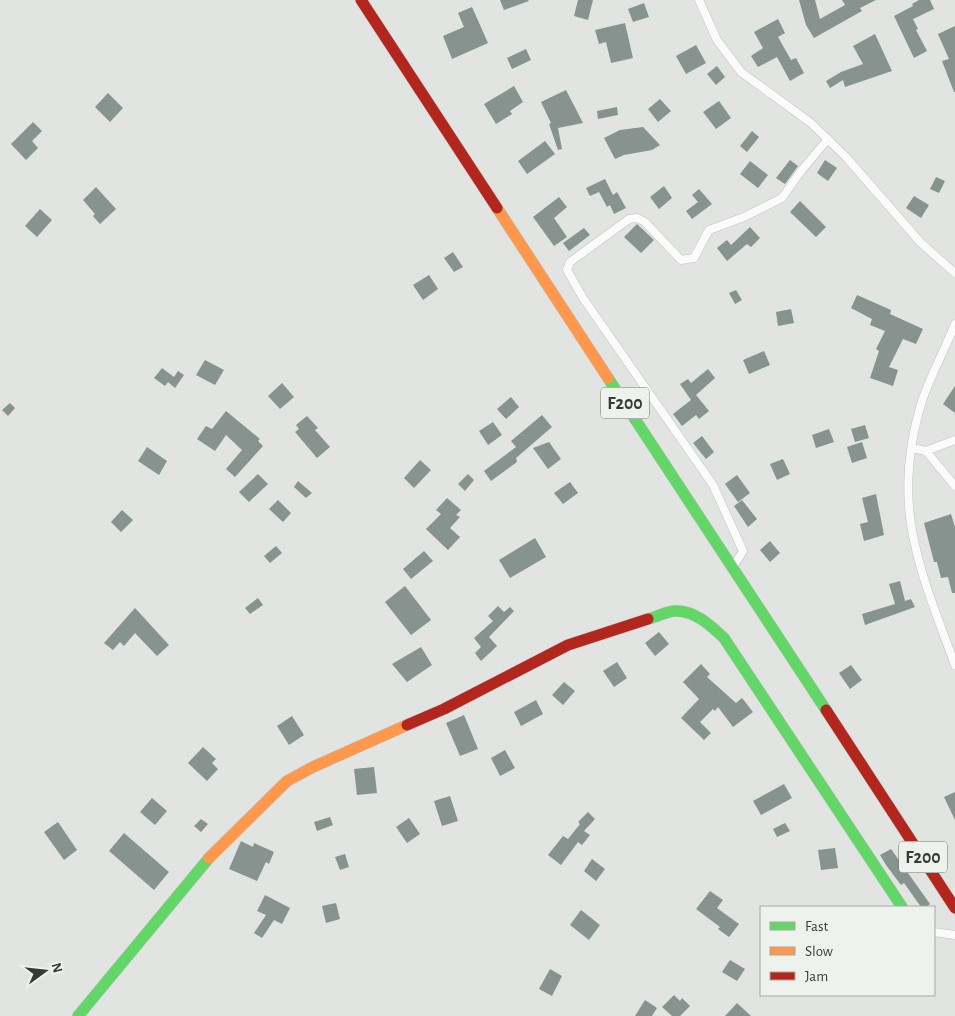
<svg xmlns="http://www.w3.org/2000/svg" width="955" height="1016" font-family="'Alegreya Sans',sans-serif">
<rect width="100%" height="100%" fill="#e1e4e0"/>
<!-- building -->
<path fill="#86938e" d="M500,0H528L529,1L504,10Z
M578,0H593L588,20L574,16Z
M799,0H815L820,19L845,5L842,0H876L860,8L862,11L814,38L806,25Z
M919,0H930L934,9L913,19L918,29L916,30L927,51L914,58L894,16L913,6L912,4Z
M644,3L649,17L633,22L628,9Z
M472,7L488,43L452,59L443,36L464,27L458,13Z
M778,19L785,33L778,37L791,60L796,58L804,73L790,81L777,57L758,67L751,56L763,48L754,32Z
M625,23L633,58L611,63L606,42L599,44L595,30Z
M955,26V92H954L942,61L949,59L938,34Z
M875,34L892,71L845,87L843,80L830,88L826,81L841,72L863,64L853,46Z
M696,45L706,63L686,74L676,56Z
M526,49L531,60L512,69L507,58Z
M717,66L725,77L716,85L707,74Z
M514,86L523,102L510,111L512,114L496,124L484,104Z
M566,90L583,123L558,128L562,149L558,150L549,124L551,123L541,102Z
M108,93L123,108L110,122L95,107Z
M660,99L671,111L658,122L648,109Z
M719,101L731,118L716,129L703,112Z
M617,107L618,115L598,119L597,111Z
M33,122L42,131L32,141L38,148L26,160L11,144Z
M643,127L660,145L652,150L624,155L615,159L604,138L620,130Z
M752,131L759,137L747,152L740,146Z
M545,141L555,154L527,174L518,161Z
M790,160L798,166L785,184L776,178Z
M825,160L837,168L828,181L817,173Z
M750,161L768,175L758,188L740,174Z
M936,177L945,181L939,193L930,189Z
M605,179L613,195L617,192L626,208L614,214L610,205L607,207L599,192L590,196L586,188Z
M664,186L672,198L659,209L650,197Z
M96,187L116,209L100,224L93,216L95,214L83,200Z
M699,189L712,204L692,219L686,211L698,202L692,195Z
M914,196L929,205L921,218L906,208Z
M559,197L567,207L554,218L567,237L554,246L533,217Z
M800,201L826,227L816,237L790,212Z
M40,209L52,220L37,237L25,226Z
M637,224L654,240L641,253L624,237Z
M750,227L760,238L751,247L747,244L727,261L717,248L727,240L731,245Z
M584,228L590,235L569,251L563,243Z
M453,252L463,267L454,272L444,258Z
M429,275L438,289L423,300L413,285Z
M736,290L742,300L735,304L729,293Z
M857,295L891,310L890,314L923,329L916,344L903,339L889,367L898,370L893,386L870,378L879,351L876,349L885,331L870,325L872,319L851,308Z
M791,309L794,323L778,326L776,312Z
M764,351L770,365L749,374L743,360Z
M205,360L224,370L215,385L196,375Z
M162,368L174,377L178,371L184,375L175,388L168,382L165,386L154,378Z
M708,369L715,378L696,395L709,411L699,419L696,415L682,426L673,414L691,400L680,384L688,379L691,383Z
M282,383L294,397L280,409L268,396Z
M955,386V413L943,404Z
M511,397L519,407L506,419L497,409Z
M10,403L15,408L8,416L2,410Z
M226,411L260,439L258,441L263,446L235,477L226,469L242,450L226,435L215,451L197,439L206,426L212,429Z
M542,415L552,427L516,458L517,462L491,481L484,471L516,447L511,441Z
M307,416L318,428L315,430L330,447L317,458L295,432L299,429L296,425Z
M493,422L502,435L488,445L479,431Z
M865,425L869,438L855,442L851,429Z
M829,429L834,442L816,448L812,435Z
M702,436L714,452L706,459L693,443Z
M549,442L561,459L548,469L533,448Z
M862,442L867,458L852,463L847,447Z
M147,447L167,461L159,475L138,461Z
M783,459L790,474L777,480L770,464Z
M420,460L431,470L414,488L404,478Z
M258,474L268,484L249,502L239,492Z
M468,474L474,480L465,491L458,484Z
M737,475L750,493L738,502L725,484Z
M298,481L312,493L306,498L294,487Z
M570,482L578,493L563,504L554,493Z
M876,494L884,535L864,541L860,524L868,522L862,498Z
M447,498L461,510L456,515L460,517L450,528L460,537L448,550L426,529L441,514L436,510Z
M278,500L291,513L283,522L269,509Z
M742,500L757,519L748,527L734,506Z
M122,510L133,520L121,532L111,522Z
M951,514L955,527V593H952L948,577L941,578L937,562H934L924,523Z
M535,538L546,557L510,578L499,560Z
M770,541L780,553L770,562L760,550Z
M276,546L282,553L270,563L264,556Z
M424,551L433,561L411,579L403,569Z
M900,581L905,601L911,599L915,607L865,625L862,614L895,604L889,584Z
M405,586L431,620L411,635L385,602Z
M258,598L263,605L250,614L245,608Z
M498,606L504,612L510,607L514,611L489,637L497,646L481,661L475,653L481,647L474,638L493,621L488,616Z
M135,608L169,645L157,656L135,633L124,646L120,642L113,650L104,643Z
M659,632L669,644L655,656L645,643Z
M421,647L432,665L407,682L392,664Z
M617,662L627,678L614,687L603,671Z
M701,664L710,674L707,677L736,703L742,698L753,712L733,727L718,707L715,711L713,709L700,722L711,733L704,740L681,718L699,699L683,682Z
M851,665L862,680L850,689L839,673Z
M564,682L575,691L563,705L552,695Z
M536,700L543,714L521,726L514,712Z
M464,715L478,749L460,756L446,723Z
M292,716L304,735L289,745L277,726Z
M203,747L216,759L212,763L218,769L207,781L188,763Z
M505,750L515,768L500,776L491,758Z
M374,767L377,793L357,795L354,769Z
M784,784L792,798L761,815L753,801Z
M955,792V820L944,797Z
M450,796L458,821L442,826L434,801Z
M152,798L167,811L155,825L140,812Z
M588,812L595,819L584,831L590,835L582,845L578,842L561,865L548,855L563,836L568,839L580,824L578,822Z
M330,817L333,825L317,831L314,822Z
M409,818L420,834L407,843L396,827Z
M201,819L208,824L201,832L194,826Z
M58,822L77,850L64,860L44,832Z
M785,823L790,831L777,837L773,829Z
M124,833L169,872L154,890L109,851Z
M241,841L253,847L254,843L274,852L269,864L266,862L257,881L229,869Z
M835,848L838,868L821,870L818,850Z
M891,849L930,904L926,907H921L904,883L901,885L886,865L880,855Z
M345,854L349,867L340,870L335,857Z
M592,859L605,869L596,881L584,871Z
M710,891L723,900L717,908L739,924L729,937L718,929L720,927L696,909Z
M265,895L290,908L282,924L274,920L262,938L254,933L266,915L257,911Z
M336,903L340,919L326,923L322,906Z
M581,910L600,925L589,940L570,925Z
M730,960L745,969L737,981L722,972Z
M550,969L562,976L552,996L539,989Z
M674,995L680,1001L682,998L690,1006L680,1016H672L662,1007Z
M645,1000L657,1008L652,1016H635Z
M737,1003L751,1016H725Z"/>
<g fill="none" stroke-linecap="round" stroke-linejoin="round">
<defs>
<path id="street" d="M699,0L717,40L741,72L811,123L846,157L921,243L955,273
M955,324C945,349 932,373 923,398C889,504 919,567 955,665
M912,448L926,451L955,440
M926,451L955,486
M733,567L743,551L713,485L583,298L567,270L570,262L629,219L637,218L645,222L681,260L694,258L709,230L744,217L782,198L801,171L828,139
M934,932L955,935"/>
<path id="fast" d="M608,378L826,710
M648,619C657,617 667,611 675,611C695,610 711,626 724,638L902,907
M78,1016L209,858"/>
<path id="slow" d="M497,208L608,378
M209,858L287,781L313,767L407,725"/>
<path id="jam" d="M361,0L497,208
M826,710L955,908
M407,725L444,709L568,645L648,619"/>
</defs>
<!-- street casing -->
<use href="#street" stroke="#c0c2bf" stroke-width="9"/>
<!-- fast casing -->
<use href="#fast" stroke="#c0c2bf" stroke-width="12"/>
<!-- slow casing -->
<use href="#slow" stroke="#c0c2bf" stroke-width="12"/>
<!-- jam casing -->
<use href="#jam" stroke="#c0c2bf" stroke-width="12"/>
<!-- street -->
<use href="#street" stroke="#fafbfa" stroke-width="8"/>
<!-- fast -->
<use href="#fast" stroke="#63d668" stroke-width="11"/>
<!-- slow -->
<use href="#slow" stroke="#ff974d" stroke-width="11"/>
<!-- jam -->
<use href="#jam" stroke="#b3261e" stroke-width="11"/>
</g>
<g text-anchor="middle" stroke-width="5" stroke-linejoin="round" paint-order="stroke">
<!-- shield labels -->
<g fill="#edf2ec" stroke="#6e716e" stroke-width="1">
<rect x="601" y="387.5" width="48" height="31" rx="4"/>
<rect x="899" y="841.5" width="48" height="31" rx="4"/>
</g>
<g font-size="18" font-weight="bold" fill="#383a38">
<text x="625" y="409">F200</text>
<text x="923" y="863">F200</text>
</g>
</g>
<!-- legend -->
<rect x="760" y="906" width="175" height="90" fill="#edf2ec" stroke="#a5a8a4"/>
<rect x="770" y="922" width="25" height="8" fill="#63d668" stroke="#a5a8a4"/>
<text x="805" y="931" font-size="15" fill="#383a38">Fast</text>
<rect x="770" y="947" width="25" height="8" fill="#ff974d" stroke="#a5a8a4"/>
<text x="805" y="956" font-size="15" fill="#383a38">Slow</text>
<rect x="770" y="972" width="25" height="8" fill="#b3261e" stroke="#a5a8a4"/>
<text x="805" y="981" font-size="15" fill="#383a38">Jam</text>
<!-- north arrow -->
<g transform="translate(45 971) rotate(75)" stroke="#edf2ec" stroke-width="4" paint-order="stroke">
<path d="M0-4L9 19L0 12L-9 19Z" fill="#383a38"/>
<text y="-8" font-size="14" font-weight="bold" text-anchor="middle" fill="#383a38">N</text>
</g>
</svg>
